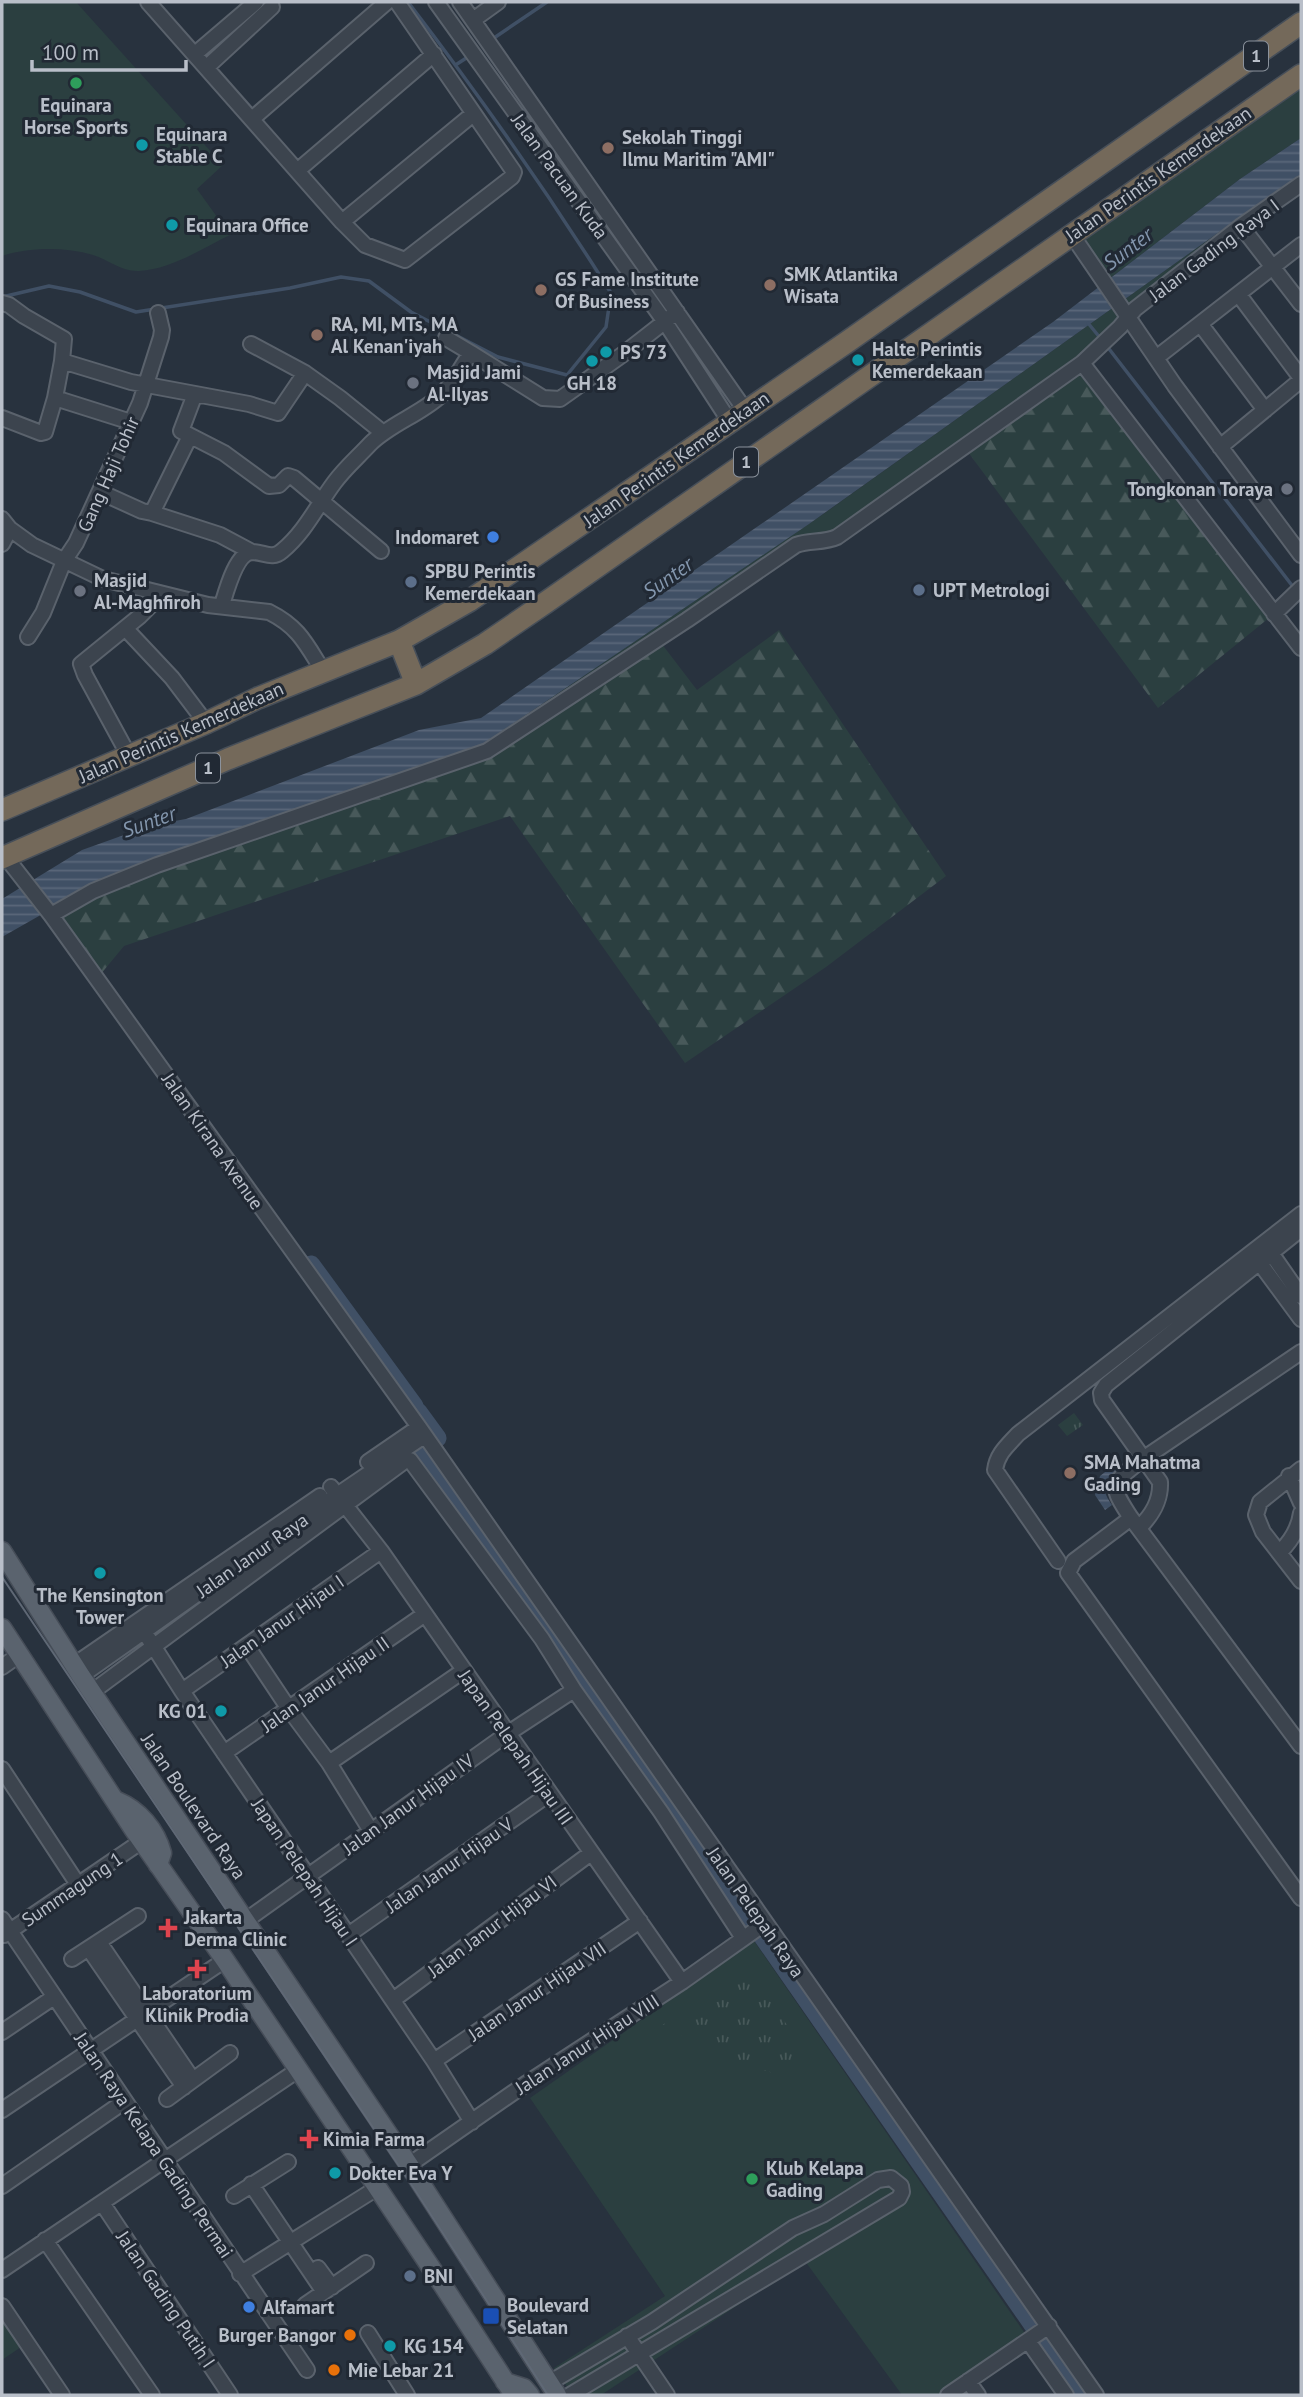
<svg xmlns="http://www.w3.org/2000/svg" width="1303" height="2397" font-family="'PT Sans',sans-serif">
<defs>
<pattern id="forest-firs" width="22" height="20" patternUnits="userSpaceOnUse" patternTransform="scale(1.75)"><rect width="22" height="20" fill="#2b3f40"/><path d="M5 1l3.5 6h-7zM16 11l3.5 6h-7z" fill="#48595a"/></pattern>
<pattern id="park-tufts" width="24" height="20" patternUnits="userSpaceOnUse" patternTransform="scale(1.75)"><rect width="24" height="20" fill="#2b3f40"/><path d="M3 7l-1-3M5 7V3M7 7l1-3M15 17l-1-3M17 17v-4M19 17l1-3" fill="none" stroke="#48595a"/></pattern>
<pattern id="water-rules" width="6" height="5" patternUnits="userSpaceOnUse" patternTransform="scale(1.75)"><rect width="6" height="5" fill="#405065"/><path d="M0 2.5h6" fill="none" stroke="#5a677a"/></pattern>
</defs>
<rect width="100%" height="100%" fill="#28323e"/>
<!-- grass -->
<path fill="#2b3f40" d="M2,2H76L223,165L197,189L230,235C201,249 172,269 139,271C122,272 109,260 93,255C65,247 30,247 2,256Z
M1301,78V138L1240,179L1104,283L1072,235Z
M1301,176V183L1120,327L837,537L805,542L487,751L477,748L822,515L1236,220Z
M754,1941L1026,2335L937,2395H902L805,2261L601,2395H573L554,2368L665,2296L530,2098Z
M2,2318L21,2347L2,2360Z"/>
<!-- forest -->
<path fill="url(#forest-firs)" d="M1082,363L1274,614L1158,708L965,448Z
M779,630L946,876L826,967L685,1063L510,816L124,946L100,975L55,913L67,904L487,751L658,639L697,690Z"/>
<!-- park -->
<path fill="url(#park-tufts)" d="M1074,1413L1083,1425L1067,1436L1058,1425Z
M746,1965L813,2063H814L782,2076L736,2061L730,2047L657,2029Z"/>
<!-- water -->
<path fill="url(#water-rules)" d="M1301,138V176L1236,220L809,524L477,748L97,883L2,937V899L82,850L152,825L186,819L419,730L481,718L1053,322L1240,179Z
M1114,1465L1119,1471C1103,1483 1100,1488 1112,1505L1105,1510L1095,1495L1100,1476Z"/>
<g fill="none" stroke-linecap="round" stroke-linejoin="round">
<!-- stream -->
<path stroke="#405065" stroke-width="3.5" d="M491,40L547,2
M457,64L471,55
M2,297L49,286L80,292L136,312L290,288L341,277L369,281L411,312L498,357L567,375L606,327L611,293C548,193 480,96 408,2
M1088,323L1101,339
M1106,345L1294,588"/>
<!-- river -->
<path stroke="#405065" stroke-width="19" d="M311,1265L414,1406
M418,1412L437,1438
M423,1448L1034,2326
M1044,2340L1082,2395"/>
<defs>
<path id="minor" d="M148,2L342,222L365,245L405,260L512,177L514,172L397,2
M436,2L665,322L730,422
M460,2L745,410
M473,20L498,2
M195,54L256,2
M207,67L272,7
M252,119L387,2
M297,171L434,54
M342,222L473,114
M1241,226L1301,304
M1072,235L1175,386L1301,555
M1239,295L1301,378
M2,303L9,305L24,316L64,339L62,361
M1201,325L1265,410
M446,338L471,353
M251,344L305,373L340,398L382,432
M1156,358L1301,245
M1082,363L1301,648
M195,394L181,431L224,453L269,486L279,485L288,476L294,478L381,551
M55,398L131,422
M2,418L41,433L45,432L55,398L62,361L131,382L249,404L278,413L305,373
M190,436L152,513L220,535L252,552
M1220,447L1301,380
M100,492L142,511L152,513
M2,519L10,529L32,545L103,579L208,605L269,612C299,627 306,644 323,671
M2,544L10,529
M222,605C226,592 236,553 252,552C264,552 272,560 282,551C305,532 317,506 334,483C344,469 358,457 370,444C390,424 419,415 440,396C453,385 461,366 471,353L543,398L560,399L622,355L677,312
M1274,614L1301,588
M125,628L172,678L206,723
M28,637L43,613L64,561L76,543L140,403L161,337L162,330L158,313
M129,756L85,675L81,664L140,616L162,594
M5,856L51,915L419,1427L1096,2395
M51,915L93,891L157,865L487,751L687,620L796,545C809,540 824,543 837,537L1082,363L1120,327L1135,309L1241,226L1301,184
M1271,1253L1301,1296
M1259,1262L1301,1319
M1301,1352L1143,1459C1111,1484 1108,1483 1131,1518L1301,1746
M368,1462L419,1427
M1301,1469L1260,1502L1256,1515L1263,1532L1301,1581
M1289,1476L1301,1503
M331,1487L381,1551L682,1982
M1131,1518L1074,1561L1068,1573L1301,1898
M1139,1528C1152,1515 1161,1501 1160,1482L1102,1400L1101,1393L1106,1385L1301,1229
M1280,1552C1291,1541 1299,1528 1301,1513
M1058,1561L995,1470C997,1454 1007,1446 1018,1434L1301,1214
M138,1622L182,1691L434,2061L472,2122
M247,1646L289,1709L329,1763L371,1831
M74,1665L320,1496
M2,1667L19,1655
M81,1676L343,1491L424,1436
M100,1686L406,1460H410L542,1639L574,1690L661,1812L743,1938
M182,1691L381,1551
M224,1753L425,1614
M329,1763L463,1671
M2,1769L77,1883
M2,1919L307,2370
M245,1921L507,1734L574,1690
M4,1935L142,1841
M348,1935L549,1794
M99,1942L193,2080
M89,1949L184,2087
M72,1959L138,1916
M393,2000L591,1853
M2,2032L54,1997
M434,2061L640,1921
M167,2099L230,2053
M2,2110L225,1960
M409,2165L527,2083L682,1982L764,1924
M251,2184L324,2292
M2,2186L125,2101
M234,2196L288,2162
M102,2203L230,2395
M45,2240L152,2395
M318,2268L332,2287
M2,2270L298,2070
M240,2274L377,2188
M305,2305L366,2263
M2,2306L62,2395
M368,2333L407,2395
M627,2336L667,2395
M1028,2341L1066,2395
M968,2381L978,2395
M549,2383L652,2322L793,2228L824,2214L878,2180L891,2178L901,2186L902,2192L899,2198L570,2395
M948,2395L1049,2326"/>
<path id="major" d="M2,1551L81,1676L409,2165L557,2395
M2,1628L134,1830L225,1960L442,2284L514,2395
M117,1801C139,1810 156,1830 162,1853L158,1865
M505,2382L524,2388L530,2395"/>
<path id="highway" d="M399,641L416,684
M2,810L206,723L258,698L399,641L469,601L847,342L1301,23
M2,858L228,759L416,684L485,644L545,603L1301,75"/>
</defs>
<!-- minor casing -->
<use href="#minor" stroke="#5a626c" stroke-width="18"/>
<!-- major casing -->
<use href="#major" stroke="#464d58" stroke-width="21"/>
<!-- highway casing -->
<use href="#highway" stroke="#474f59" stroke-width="24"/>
<!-- minor -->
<use href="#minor" stroke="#3c444e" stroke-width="14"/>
<!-- major -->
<use href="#major" stroke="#5a636e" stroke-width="18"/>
<!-- highway -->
<use href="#highway" stroke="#74695a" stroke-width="21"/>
<!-- tram -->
<path stroke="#5f6875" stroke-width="2" d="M2,1577L409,2181L548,2395"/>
</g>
<!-- markers -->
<g fill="#2e9e5b" stroke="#212934" stroke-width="2.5">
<circle cx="76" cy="83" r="7"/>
<circle cx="752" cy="2179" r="7"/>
</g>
<g fill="#0f9aa8" stroke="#212934" stroke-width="2.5">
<circle cx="142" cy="145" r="7"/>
<circle cx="172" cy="225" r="7"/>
<circle cx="606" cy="352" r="7"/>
<circle cx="858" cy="360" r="7"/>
<circle cx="592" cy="361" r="7"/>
<circle cx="100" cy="1573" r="7"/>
<circle cx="221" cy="1711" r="7"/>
<circle cx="335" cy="2173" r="7"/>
<circle cx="390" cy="2346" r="7"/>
</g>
<g fill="#8d6e63" stroke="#212934" stroke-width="2.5">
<circle cx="608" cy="148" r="7"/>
<circle cx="770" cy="285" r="7"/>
<circle cx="541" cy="290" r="7"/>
<circle cx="317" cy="335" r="7"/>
<circle cx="1070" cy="1473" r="7"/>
</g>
<g fill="#6b7280" stroke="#212934" stroke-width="2.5">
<circle cx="413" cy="383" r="7"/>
<circle cx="1287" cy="489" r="7"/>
<circle cx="80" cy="591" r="7"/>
</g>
<g fill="#3f7fe0" stroke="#212934" stroke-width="2.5">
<circle cx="493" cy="537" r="7"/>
<circle cx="249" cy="2307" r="7"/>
</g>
<g fill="#5c6f8a" stroke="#212934" stroke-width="2.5">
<circle cx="411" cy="582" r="7"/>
<circle cx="919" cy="590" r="7"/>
<circle cx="410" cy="2276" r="7"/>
</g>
<g fill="#e0444e" stroke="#212934" stroke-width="2.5">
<path d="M164.5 1917.5h7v7h7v7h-7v7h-7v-7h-7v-7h7z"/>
<path d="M193.5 1958.5h7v7h7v7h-7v7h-7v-7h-7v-7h7z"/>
<path d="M305.5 2128.5h7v7h7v7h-7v7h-7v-7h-7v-7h7z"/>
</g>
<rect fill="#1a4fb4" stroke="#212934" stroke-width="2.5" x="482" y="2307" width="18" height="18" rx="3.5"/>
<g fill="#e8710a" stroke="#212934" stroke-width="2.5">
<circle cx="350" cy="2335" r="7"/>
<circle cx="334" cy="2370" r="7"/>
</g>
<g text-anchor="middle" stroke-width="6" stroke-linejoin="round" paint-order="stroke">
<!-- shield labels -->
<g fill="#212934" stroke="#8b929c" stroke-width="2">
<rect x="1244" y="41.5" width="24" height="29" rx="5"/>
<rect x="734" y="447.5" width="24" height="29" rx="5"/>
<rect x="196" y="753.5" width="24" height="29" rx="5"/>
</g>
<g font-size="18" font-weight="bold" fill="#b9bfc9">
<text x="1256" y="62">1</text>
<text x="746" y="468">1</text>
<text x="208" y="774">1</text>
</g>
<!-- poi labels -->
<g font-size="19" font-weight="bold" fill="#b9bfc9" stroke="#212934" text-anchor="start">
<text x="76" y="112" text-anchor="middle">Equinara<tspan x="76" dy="22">Horse Sports</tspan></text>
<text x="156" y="141">Equinara<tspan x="156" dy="22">Stable C</tspan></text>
<text x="622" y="144">Sekolah Tinggi<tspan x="622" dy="22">Ilmu Maritim "AMI"</tspan></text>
<text x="186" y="232">Equinara Office</text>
<text x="784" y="281">SMK Atlantika<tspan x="784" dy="22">Wisata</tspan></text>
<text x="555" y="286">GS Fame Institute<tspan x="555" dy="22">Of Business</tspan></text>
<text x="331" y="331">RA, MI, MTs, MA<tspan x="331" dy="22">Al Kenan'iyah</tspan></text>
<text x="872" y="356">Halte Perintis<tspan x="872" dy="22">Kemerdekaan</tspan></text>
<text x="620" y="359">PS 73</text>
<text x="427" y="379">Masjid Jami<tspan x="427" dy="22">Al-Ilyas</tspan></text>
<text x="592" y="390" text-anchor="middle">GH 18</text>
<text x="1273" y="496" text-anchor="end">Tongkonan Toraya</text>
<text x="479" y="544" text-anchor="end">Indomaret</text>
<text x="425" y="578">SPBU Perintis<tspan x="425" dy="22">Kemerdekaan</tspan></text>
<text x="94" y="587">Masjid<tspan x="94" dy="22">Al-Maghfiroh</tspan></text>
<text x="933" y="597">UPT Metrologi</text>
<text x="1084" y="1469">SMA Mahatma<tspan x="1084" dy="22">Gading</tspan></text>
<text x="100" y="1602" text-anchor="middle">The Kensington<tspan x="100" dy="22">Tower</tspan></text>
<text x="207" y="1718" text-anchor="end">KG 01</text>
<text x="184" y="1924">Jakarta<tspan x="184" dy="22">Derma Clinic</tspan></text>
<text x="197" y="2000" text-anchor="middle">Laboratorium<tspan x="197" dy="22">Klinik Prodia</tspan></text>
<text x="323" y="2146">Kimia Farma</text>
<text x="766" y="2175">Klub Kelapa<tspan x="766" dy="22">Gading</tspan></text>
<text x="349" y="2180">Dokter Eva Y</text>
<text x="424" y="2283">BNI</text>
<text x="507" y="2312">Boulevard<tspan x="507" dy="22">Selatan</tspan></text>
<text x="263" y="2314">Alfamart</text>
<text x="336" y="2342" text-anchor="end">Burger Bangor</text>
<text x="404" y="2353">KG 154</text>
<text x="348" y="2377">Mie Lebar 21</text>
</g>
<!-- street labels -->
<g font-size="19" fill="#b9bfc9" stroke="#212934">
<text transform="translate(1158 174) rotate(-35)" y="7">Jalan Perintis Kemerdekaan</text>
<text transform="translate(560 176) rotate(54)" y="7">Jalan Pacuan Kuda</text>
<text transform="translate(1214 250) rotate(-37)" y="7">Jalan Gading Raya I</text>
<text transform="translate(676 459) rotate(-35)" y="7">Jalan Perintis Kemerdekaan</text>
<text transform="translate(108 474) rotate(-66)" y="7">Gang Haji Tohir</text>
<text transform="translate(181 732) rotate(-24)" y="7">Jalan Perintis Kemerdekaan</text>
<text transform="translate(213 1141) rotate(55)" y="7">Jalan Kirana Avenue</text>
<text transform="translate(252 1555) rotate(-35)" y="7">Jalan Janur Raya</text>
<text transform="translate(282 1621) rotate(-35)" y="7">Jalan Janur Hijau I</text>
<text transform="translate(325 1684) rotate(-35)" y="7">Jalan Janur Hijau II</text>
<text transform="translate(516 1747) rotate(55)" y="7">Japan Pelepah Hijau III</text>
<text transform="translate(408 1804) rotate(-36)" y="7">Jalan Janur Hijau IV</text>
<text transform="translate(194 1806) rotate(56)" y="7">Jalan Boulevard Raya</text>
<text transform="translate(449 1865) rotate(-35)" y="7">Jalan Janur Hijau V</text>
<text transform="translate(305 1872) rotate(56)" y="7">Japan Pelepah Hijau I</text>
<text transform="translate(72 1889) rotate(-34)" y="7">Summagung 1</text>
<text transform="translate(756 1912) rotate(55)" y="7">Jalan Pelepah Raya</text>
<text transform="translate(492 1926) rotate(-37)" y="7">Jalan Janur Hijau VI</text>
<text transform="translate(537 1991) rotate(-34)" y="7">Jalan Janur Hijau VII</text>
<text transform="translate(587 2044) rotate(-33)" y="7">Jalan Janur Hijau VIII</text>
<text transform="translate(154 2145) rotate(56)" y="7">Jalan Raya Kelapa Gading Permai</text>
<text transform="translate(166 2299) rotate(56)" y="7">Jalan Gading Putih I</text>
</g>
<!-- water labels -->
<g font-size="21" font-style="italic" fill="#8396ad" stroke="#212934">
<text transform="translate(1128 249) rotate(-37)" y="7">Sunter</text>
<text transform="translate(668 578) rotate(-35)" y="7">Sunter</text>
<text transform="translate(149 822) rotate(-20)" y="7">Sunter</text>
</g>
</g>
<!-- border -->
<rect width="1303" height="2397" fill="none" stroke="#b9bfc9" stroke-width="7"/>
<!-- scale -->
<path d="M32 60v10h154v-10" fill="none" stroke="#b9bfc9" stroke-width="3.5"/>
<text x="42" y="60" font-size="21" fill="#b9bfc9" stroke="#212934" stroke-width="5" paint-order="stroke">100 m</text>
</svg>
